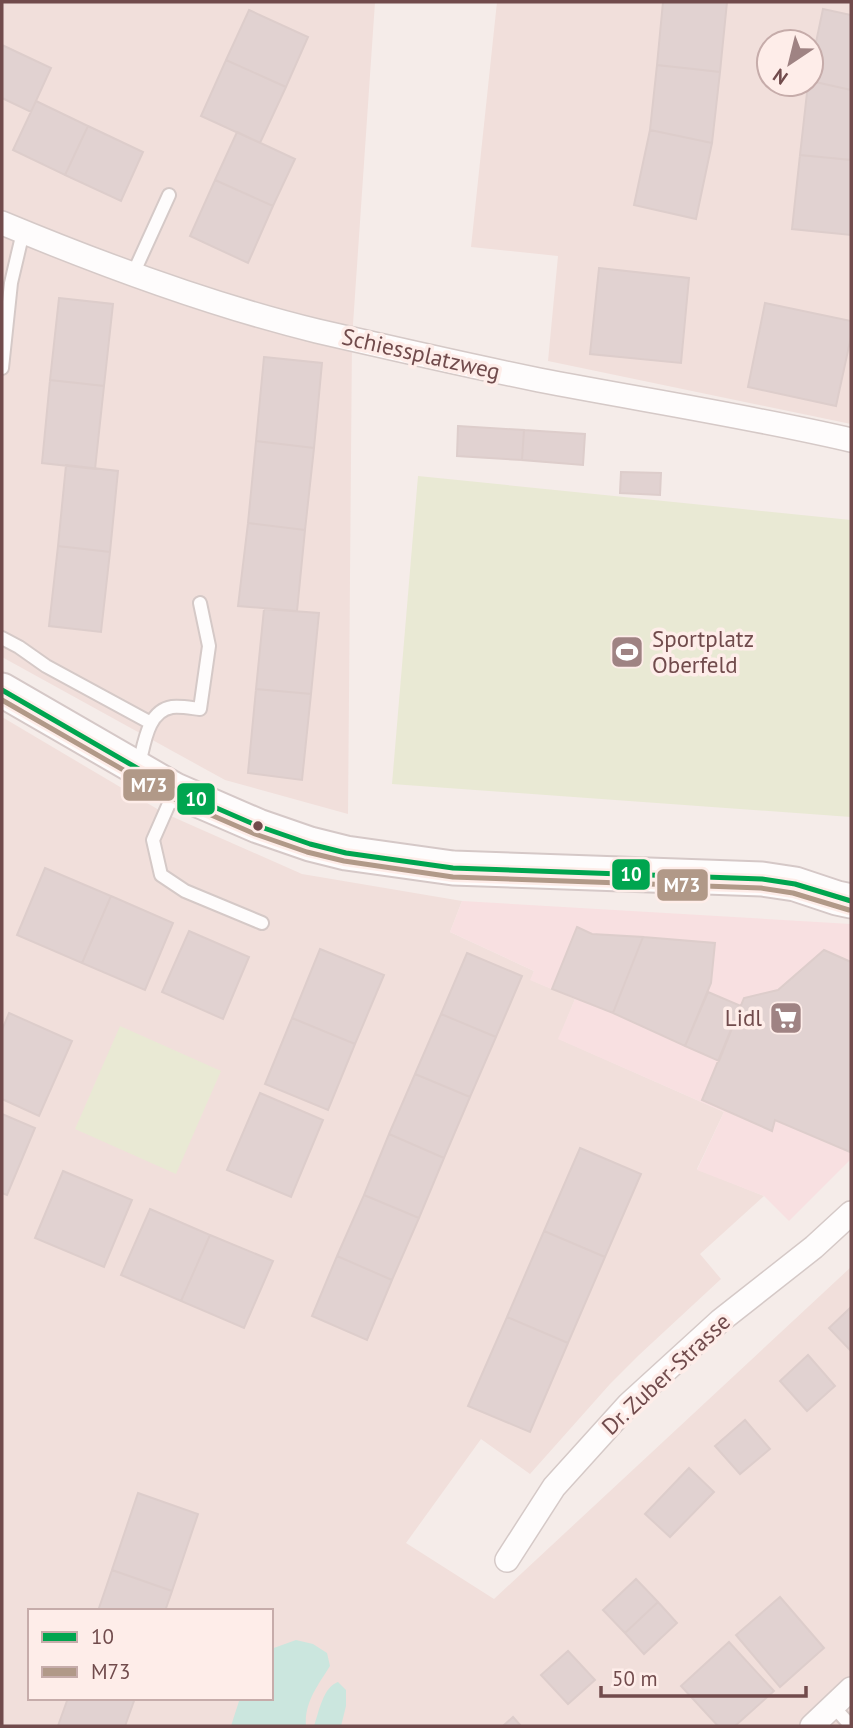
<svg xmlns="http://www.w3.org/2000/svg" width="853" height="1728" font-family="'PT Sans',sans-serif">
<rect width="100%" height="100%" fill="#f5ece9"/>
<!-- residential -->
<path fill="#f1dfdb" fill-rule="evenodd" d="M2,2H375L352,339L348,814L225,780L2,657Z
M497,2H851V424L548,361L558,256L471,247ZM769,42H811V84H769Z
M2,717L164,813L302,874L462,901L450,932L534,971L531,980L575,999L559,1039L724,1112L697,1169L764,1196L700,1254L721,1279L639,1355L610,1384L530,1474L481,1439L406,1543L494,1599L851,1267V1726H2ZM30,1611H271V1698H30Z"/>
<!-- commercial -->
<path fill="#f8e0e1" d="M462,901L851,924V1159L789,1221L764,1196L697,1170L724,1112L558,1039L575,999L530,980L534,971L450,932Z"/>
<!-- green -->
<path fill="#e9e9d4" d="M418,476L851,520V817L392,784Z
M120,1026L221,1071L176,1174L75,1129Z"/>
<!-- water -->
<path fill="#cbe6de" d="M296,1640L313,1644L327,1653L330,1666C318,1685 304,1703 306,1726H231L240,1698H271V1649Z
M338,1682L346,1690V1706L341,1726H314C319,1712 323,1687 338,1682Z"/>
<!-- building -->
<path fill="#e1d2d1" stroke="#ddcdcb" stroke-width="2" d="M663,2H727L720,72L657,65Z
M823,9L851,15V90L811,81V66Z
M249,10L308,37L286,87L226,60Z
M2,45L51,68L31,112L2,98Z
M226,60L286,87L260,143L201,116Z
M657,65L720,72L712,143L650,130Z
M811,81L851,90V160L800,155L808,84H811Z
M36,101L88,126L65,175L13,150Z
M88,126L143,152L121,201L65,175Z
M650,130L712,143L696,219L634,205Z
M237,132L295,159L273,206L215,180Z
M800,155L851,160V235L792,229Z
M215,180L273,206L248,263L190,236Z
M599,268L689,278L681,363L590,354Z
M59,298L113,304L104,386L50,380Z
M765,303L851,321V337L836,406L748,387Z
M264,357L322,363L314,448L256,441Z
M50,380L104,386L95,469L42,463Z
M458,426L524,430L522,460L457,456Z
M524,430L585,434L583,465L522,460Z
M256,441L314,448L305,530L248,523Z
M66,465L118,471L110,552L58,546Z
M621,472L661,473L660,495L620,493Z
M248,523L305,530L297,611L238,606Z
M58,546L110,552L101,632L49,626Z
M264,609L319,613L311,694L256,689Z
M256,689L311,694L302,780L248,773Z
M45,868L111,896L82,963L17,935Z
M111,896L173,923L145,990L82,963Z
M577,927L592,934L643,937L613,1013L552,989Z
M189,931L249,957L223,1019L162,992Z
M643,937L715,943L711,983L685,1046L613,1013Z
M320,949L384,975L355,1044L292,1018Z
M824,950L851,962L850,1152L775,1120L772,1131L702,1100L744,998L778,990Z
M467,953L522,976L496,1037L441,1014Z
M708,992L741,1006L719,1061L685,1046Z
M9,1013L72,1041L39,1116L2,1099V1030Z
M441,1014L496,1037L470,1097L415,1074Z
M292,1018L355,1044L328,1110L265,1084Z
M415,1074L470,1097L444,1158L389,1134Z
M260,1093L323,1120L291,1197L227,1170Z
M2,1114L35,1128L7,1195L2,1193Z
M389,1134L444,1158L419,1218L364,1195Z
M580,1148L641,1174L605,1257L544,1231Z
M63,1171L132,1200L104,1267L35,1238Z
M364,1195L419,1218L392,1280L337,1256Z
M150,1209L210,1235L181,1301L121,1275Z
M544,1231L605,1257L568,1343L507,1317Z
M210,1235L273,1261L244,1328L181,1301Z
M337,1256L392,1280L367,1340L312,1316Z
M851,1307V1351L829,1328Z
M507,1317L568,1343L530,1432L468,1406Z
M808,1355L835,1386L807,1411L780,1381Z
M745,1420L770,1449L740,1474L715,1446Z
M689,1468L714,1492L670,1537L645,1514Z
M138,1493L198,1514L172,1591L112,1570Z
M112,1570L172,1591L165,1611H98Z
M636,1579L658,1602L625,1633L603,1610Z
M780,1597L824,1648L780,1687L736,1635Z
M658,1602L677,1623L644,1654L625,1633Z
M729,1642L774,1691L735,1726H718L681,1686Z
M568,1651L595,1680L568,1704L541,1675Z
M68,1698H135L125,1726H58Z
M513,1717L521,1726H503Z"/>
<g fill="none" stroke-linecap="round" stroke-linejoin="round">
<defs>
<path id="service" d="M133,274L169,195
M2,368L11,283L23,232
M2,638L19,647L46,666L151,723
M138,768C144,748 146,711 172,707C181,706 191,708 200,709L209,646L200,603
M175,790L153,840L161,875L185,891L262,923
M833,1706L851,1726"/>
<path id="minor" d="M2,223C103,265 210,305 317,331C391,348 465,365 539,380C643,400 748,416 851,440
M507,1560L554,1487L629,1404L720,1321L814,1247L851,1213
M812,1726L851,1689"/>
<path id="secondary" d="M2,690L175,790L258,826L310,844L346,853L453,868L762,879L795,884L837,898L851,901"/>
</defs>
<!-- service casing -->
<use href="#service" stroke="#d5c9c7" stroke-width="16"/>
<!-- minor casing -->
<use href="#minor" stroke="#d5c9c7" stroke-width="26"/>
<!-- secondary casing -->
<use href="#secondary" stroke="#d5c8c7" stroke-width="37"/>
<!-- service -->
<use href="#service" stroke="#fefcfc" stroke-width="12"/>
<!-- minor -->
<use href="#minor" stroke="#fefcfc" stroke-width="23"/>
<!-- secondary -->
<use href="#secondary" stroke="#fefcfc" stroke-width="33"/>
<defs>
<path id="bus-1" d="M2,690L175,790L258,826L310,844L346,853L453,868L762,879L795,884L851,901"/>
<path id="bus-2" d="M2,700L172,798L255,834L307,852L344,861L453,877L761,888L793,893L849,910"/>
</defs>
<!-- bus-1 casing -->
<use href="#bus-1" stroke="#feede9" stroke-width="10"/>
<!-- bus-2 casing -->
<use href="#bus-2" stroke="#feede9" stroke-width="10"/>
<!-- bus-1 -->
<use href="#bus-1" stroke="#00a54f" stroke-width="5"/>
<!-- bus-2 -->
<use href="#bus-2" stroke="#b19988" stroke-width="5"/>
</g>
<!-- icons -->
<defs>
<symbol id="stadium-square" viewBox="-11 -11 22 22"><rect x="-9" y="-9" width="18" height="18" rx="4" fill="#9f8383" stroke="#feede9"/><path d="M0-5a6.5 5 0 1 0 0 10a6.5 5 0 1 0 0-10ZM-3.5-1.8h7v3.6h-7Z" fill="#fff"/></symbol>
<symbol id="supermarket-square" viewBox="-11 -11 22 22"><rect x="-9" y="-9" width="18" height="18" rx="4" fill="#9f8383" stroke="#feede9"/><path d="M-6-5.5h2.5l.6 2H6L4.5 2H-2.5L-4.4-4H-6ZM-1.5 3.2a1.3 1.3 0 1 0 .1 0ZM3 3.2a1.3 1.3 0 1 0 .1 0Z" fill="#fff"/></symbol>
</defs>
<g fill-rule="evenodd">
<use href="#stadium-square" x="608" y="633" width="38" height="38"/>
<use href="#supermarket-square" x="767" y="999" width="38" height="38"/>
</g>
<!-- markers -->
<circle fill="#714b4c" stroke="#feede9" stroke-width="2.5" cx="258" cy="826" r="6"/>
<g text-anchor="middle" stroke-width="7" stroke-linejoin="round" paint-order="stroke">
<!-- street labels -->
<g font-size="23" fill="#714b4c" stroke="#feede9">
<text transform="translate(421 354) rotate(13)" y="8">Schiessplatzweg</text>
<text transform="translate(666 1374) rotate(-43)" y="8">Dr. Zuber-Strasse</text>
</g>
<!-- poi labels -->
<g font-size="23" fill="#714b4c" stroke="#feede9" text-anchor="start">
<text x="652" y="647">Sportplatz<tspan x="652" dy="26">Oberfeld</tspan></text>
<text x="762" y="1026" text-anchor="end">Lidl</text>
</g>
</g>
<g stroke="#feede9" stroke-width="2.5">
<rect x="122" y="768" width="54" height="34" rx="7" fill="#b19988"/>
<rect x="176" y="782" width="40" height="34" rx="7" fill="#00a54f"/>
<rect x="611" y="858" width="40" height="33" rx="7" fill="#00a54f"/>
<rect x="656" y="868" width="53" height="34" rx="7" fill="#b19988"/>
</g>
<g font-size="19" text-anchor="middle" font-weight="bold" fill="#fff">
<text x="149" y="792">M73</text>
<text x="196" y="806">10</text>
<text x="631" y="881">10</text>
<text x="682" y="892">M73</text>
</g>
<!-- border -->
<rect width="853" height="1728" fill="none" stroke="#714b4c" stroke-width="7"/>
<!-- legend -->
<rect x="28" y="1609" width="245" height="91" fill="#feede9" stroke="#c6acaa" stroke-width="2"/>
<rect x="42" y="1632" width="35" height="10" fill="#00a54f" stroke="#c6acaa" stroke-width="2"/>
<text x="91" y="1644" font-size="21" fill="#714b4c">10</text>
<rect x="42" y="1667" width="35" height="10" fill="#b19988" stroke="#c6acaa" stroke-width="2"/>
<text x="91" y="1679" font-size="21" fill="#714b4c">M73</text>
<!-- north arrow -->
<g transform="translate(790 63) rotate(215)"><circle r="33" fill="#feede9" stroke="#c6acaa" stroke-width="2"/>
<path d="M0-5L12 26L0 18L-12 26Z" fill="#9f8383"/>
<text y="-10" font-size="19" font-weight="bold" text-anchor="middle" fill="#714b4c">N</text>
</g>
<!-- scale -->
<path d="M601 1686v10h205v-10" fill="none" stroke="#714b4c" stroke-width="3.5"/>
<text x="612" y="1686" font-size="21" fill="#714b4c" stroke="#feede9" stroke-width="5" paint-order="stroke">50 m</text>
</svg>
